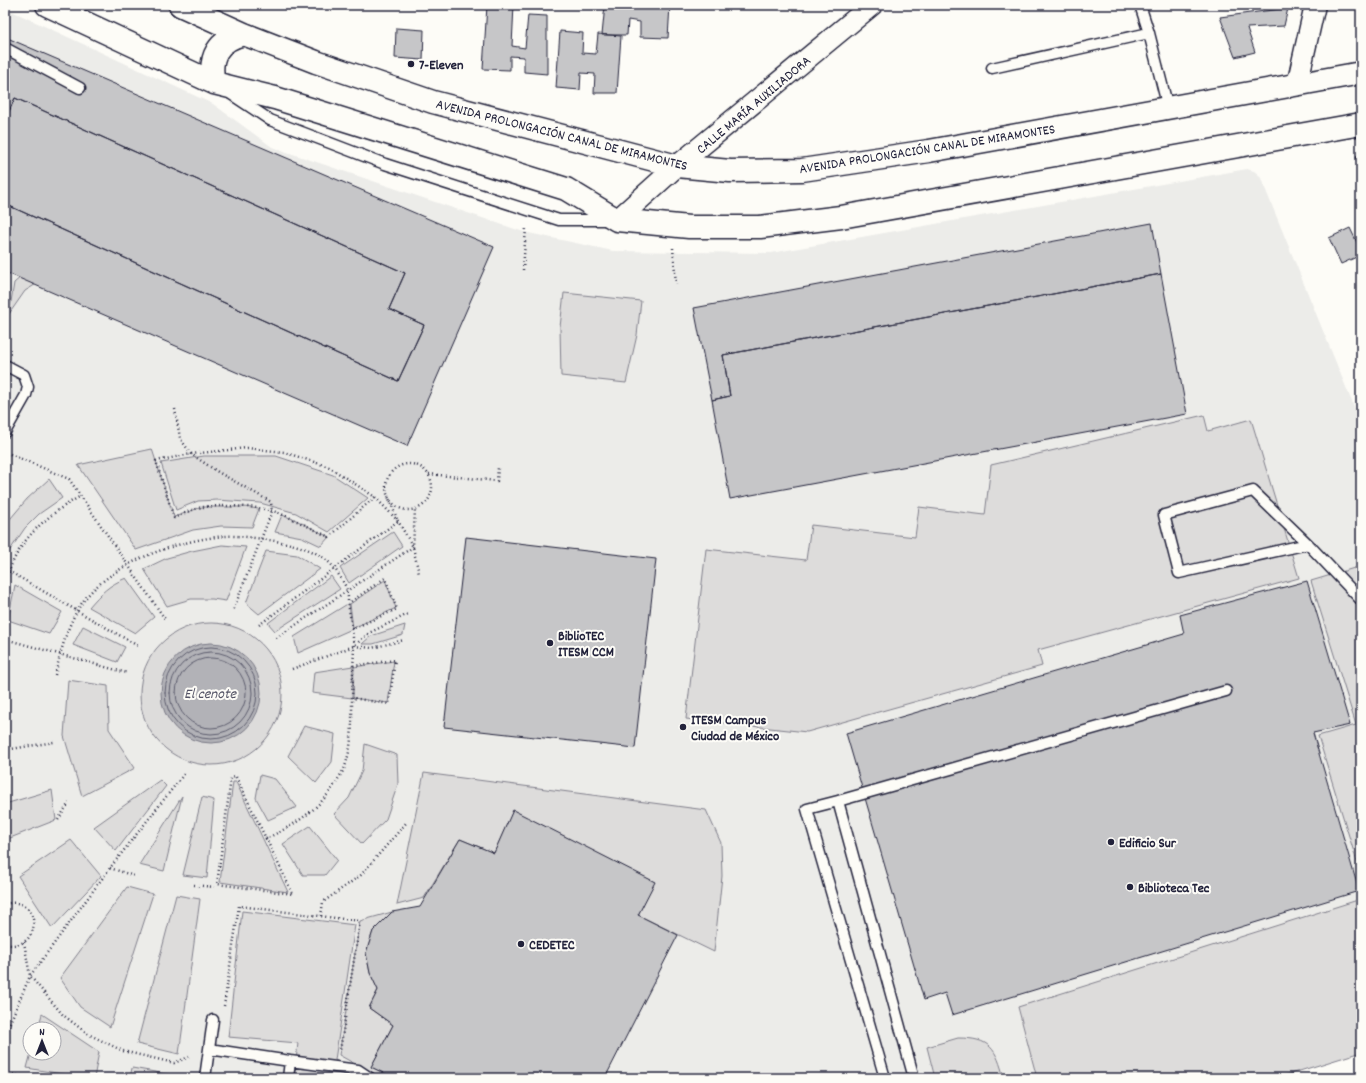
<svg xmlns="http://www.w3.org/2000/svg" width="1366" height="1083" font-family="Dekko,sans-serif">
<rect width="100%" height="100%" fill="#fdfcf7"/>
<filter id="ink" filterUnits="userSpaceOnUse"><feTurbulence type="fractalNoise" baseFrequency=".025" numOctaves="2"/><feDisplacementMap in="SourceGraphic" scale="8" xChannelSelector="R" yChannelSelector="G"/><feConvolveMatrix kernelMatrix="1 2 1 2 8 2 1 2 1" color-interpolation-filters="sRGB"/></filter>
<g filter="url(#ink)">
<!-- built -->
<path fill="#ecece9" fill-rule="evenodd" d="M5,8L213,104L272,147L524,232L613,251L771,253L1247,169L1254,171L1260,176L1361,424V1052L1277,1078H5ZM30,1029H54V1053H30Z"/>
<!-- green -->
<path fill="#dddcdb" stroke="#807f8b" d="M30,269L54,273L25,291L9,314L14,283Z
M564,293L641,301L637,335L626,383L561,376L560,327Z
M1204,415L1208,431L1251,419L1299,578L1038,650L1042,666L807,732L686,719L706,549L806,560L811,525L915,537L919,507L985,515L991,465Z
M152,449L174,517L202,507H244L259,509L252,527L221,526L193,530L136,550L78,465Z
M204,456H276L333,475L368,498L329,532L296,513L260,503L217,500L198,501L176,510L161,463Z
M49,479L62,498L39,514L25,528L8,553L5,551V525L27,499Z
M282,515L296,520L329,537L321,546L302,537L275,532Z
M393,532L402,546L349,583L340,568Z
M222,545L246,547L226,601L212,599H191L167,606L144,569L167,558L192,551Z
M266,551L297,555L320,569L259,614L246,603Z
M1361,566V875L1318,736L1356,725L1311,581Z
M331,576L340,589L275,631L268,623Z
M126,578L154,617L135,633L89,607C101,593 109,585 126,578Z
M385,580L396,608L353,628L350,604Z
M15,585L62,612L49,634L8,620Z
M349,603L352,629L298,653L294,637Z
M140 694a71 71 0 1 1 142 0a71 71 0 1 1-142 0Z
M405,625L403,635L373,644H362L371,636Z
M83,626L125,647L117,662L73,645Z
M394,661L388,703L353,698L354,667Z
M353,666L352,698L312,693L314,672Z
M68,680L108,686L109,729L135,768L82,796L64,736Z
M304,726L335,734L332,762L316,783L288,756Z
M365,744L397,755L398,784L386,819L362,844L334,814L349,798L362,771Z
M424,773L706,810L721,843L722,876L714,952L638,915L654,882L513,811L494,853L460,839L424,898L397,905Z
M260,775L275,779L297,807L268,820L256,798Z
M160,780L166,786L116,851L94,827Z
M233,782H236L288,892L220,882Z
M52,790L56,820L5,840V804Z
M182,796L164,871L139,865Z
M202,797L214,800L207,878L183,875Z
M310,826L337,860L325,875H303L283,844Z
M71,840L101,876L52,928L18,876Z
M127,887L153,894L110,1027L80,1007L60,978Z
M176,895L200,899L179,1054L137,1044Z
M1361,899V1052L1277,1078H1037L1018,1007Z
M242,911L355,925L335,1060L347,1066L359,1078H294L298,1043L228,1037Z
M392,912L373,931L366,953L370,973L378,990L369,1008L393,1025L371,1067L394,1078H372L364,1069L339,1055L360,921Z
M42,1014L99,1052L94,1078H86L27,1068L31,1053H54V1029H38Z
M958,1038C991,1038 996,1049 1004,1078H935L927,1047Z
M132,1068L172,1075L171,1078H130Z"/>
<!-- water -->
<path fill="#b2b2b7" stroke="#787885" d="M161 693a50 50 0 1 1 100 0a50 50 0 1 1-100 0Z"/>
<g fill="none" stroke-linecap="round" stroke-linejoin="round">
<!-- shore -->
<path stroke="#5c5c6d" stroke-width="1" d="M165 693a46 46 0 1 1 92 0a46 46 0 1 1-92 0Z
M170 693a41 41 0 1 1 82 0a41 41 0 1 1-82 0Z
M176 693a35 35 0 1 1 70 0a35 35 0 1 1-70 0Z"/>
</g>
<!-- building -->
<path fill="#c6c6c8" stroke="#22223b" d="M448,5H473V9L448,7Z
M487,5H514L512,46L525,48L528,15L547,16V74L524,72V57L510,56V70L483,69Z
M605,5H670L668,38L640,37V22L628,20L627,35H602Z
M1288,8L1284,26L1247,28L1255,52L1235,57L1220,17Z
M396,28L424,30L423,60L395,58Z
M560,31L583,33L582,53L596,54L598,34L621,36L617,93H594L595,74L581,73L580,90L556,88Z
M5,37L494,247L407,446L5,272V204L398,381L424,325L389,309L405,273L15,98L5,120Z
M15,98L405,273L389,309L424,325L398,381L5,204V120Z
M1361,154V175L1356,156Z
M1152,223L1161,274L723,355L730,396L712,400L694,308Z
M1350,228L1361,251V255L1341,264L1329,238Z
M1161,274L1187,414L730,499L712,400L730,396L723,355Z
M466,537L656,559L635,748L444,727Z
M1307,581L1350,725L1313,733L1359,891L952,1015L945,993L924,1000L846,733L1184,634L1180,615Z
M513,810L655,882L638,915L678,935L605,1078H394L371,1067L393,1025L369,1008L378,990L370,973L366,953L373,931L392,912L420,907L460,839L494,853Z"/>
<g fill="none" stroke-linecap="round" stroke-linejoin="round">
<defs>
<path id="service" d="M1149,33L1168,108
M5,48L80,88
M992,68L1149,33L1140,5
M231,94L270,120L385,164L559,220H608
M5,365L24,375L28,387L26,395L5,432
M1308,544L1179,573L1164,515L1253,491L1308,544L1361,600
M838,801L807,809L885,1078
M209,1049L290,1061L288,1078
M290,1061L358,1070L370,1078
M205,1078L213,1020
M914,1078L838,801L1226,691"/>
<path id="minor" d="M1297,85L1315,5
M617,220L677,166L872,5"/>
<path id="tertiary" d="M47,5L214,83L275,98L566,189L617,220L689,227H760L841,217L1361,124
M180,5L244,34L316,62L433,102L677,166L730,171L802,170L929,151L1361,73
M214,83C208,57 218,40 244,34"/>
</defs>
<!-- service casing -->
<use href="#service" stroke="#22223b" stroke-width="13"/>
<!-- minor casing -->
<use href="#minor" stroke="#22223b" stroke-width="23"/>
<!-- tertiary casing -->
<use href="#tertiary" stroke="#22223b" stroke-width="25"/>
<!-- path -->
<path stroke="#22223b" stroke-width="2.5" stroke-dasharray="1 3" stroke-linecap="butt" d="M673,248L676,284
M523,270L526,228
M175,409L180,438L191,454L218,472L271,502L272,511L233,611
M10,454L69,479L165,619
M386 487a23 23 0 1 1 46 0a23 23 0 1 1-46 0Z
M429,474L497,481L498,467
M375,497L329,537C311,528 293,518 273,511C257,506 220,505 203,507C194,508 183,514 174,518L156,461L191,454L247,448L284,452L329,467L375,497L398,521L413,547L419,574
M5,569L138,646
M5,584C8,573 12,562 18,552C32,528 57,509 81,496
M259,625L398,521L388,496
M352,629L354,646L352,698L389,704L395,660L353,666
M276,638L413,547L415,510
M5,639L127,673
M354,646L372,648L404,640
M292,669L354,646L369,633L408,614
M55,675C63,644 70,611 95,588C127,558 181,540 225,536C241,535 260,539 276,541C298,545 321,551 335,569C339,575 345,584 347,590C348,594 348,598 348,602C349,611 351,620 352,629L397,609L385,578L349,603
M5,750L54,742
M236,777L293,894L217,884L231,778Z
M58,820L69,803
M265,839C295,825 321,809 338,779C341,774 345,769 346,763C353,742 352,720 352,698
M110,868L134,876
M194,885L214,887
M5,904C43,894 43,953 5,944
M321,916L323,902L361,875L406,823
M24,942L30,976L63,1015L88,1034L123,1051L174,1063L189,1057
M224,1006L239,906L360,921L340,1051
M5,1034L30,976L110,868L184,774
M5,1073L32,1078
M5,1078L6,1073"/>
<!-- service -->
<use href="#service" stroke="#fdfcf7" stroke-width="10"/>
<!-- minor -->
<use href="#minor" stroke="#fdfcf7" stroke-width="20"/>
<!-- tertiary -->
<use href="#tertiary" stroke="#fdfcf7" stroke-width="22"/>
</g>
</g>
<!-- markers -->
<g fill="#22223b" stroke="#fdfcf7" stroke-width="1.5">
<circle cx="411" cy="64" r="4"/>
<circle cx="550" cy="643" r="4"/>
<circle cx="683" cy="727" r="4"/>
<circle cx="1111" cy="842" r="4"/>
<circle cx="1130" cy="887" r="4"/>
<circle cx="521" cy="944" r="4"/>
</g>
<g text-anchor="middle" stroke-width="4" stroke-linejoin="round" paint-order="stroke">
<!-- poi labels -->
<g font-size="14" font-weight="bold" fill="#22223b" stroke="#fdfcf7" text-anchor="start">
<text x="419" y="69">7-Eleven</text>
<text x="558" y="640">BiblioTEC<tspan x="558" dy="16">ITESM CCM</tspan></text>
<text x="691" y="724">ITESM Campus<tspan x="691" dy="16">Ciudad de México</tspan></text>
<text x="1119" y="847">Edificio Sur</text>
<text x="1138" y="892">Biblioteca Tec</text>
<text x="529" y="949">CEDETEC</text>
</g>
<!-- street labels -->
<g font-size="14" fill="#22223b" stroke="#fdfcf7">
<text transform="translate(753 104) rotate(-40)" y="5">CALLE MARÍA AUXILIADORA</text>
<text transform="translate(562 134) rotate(14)" y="5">AVENIDA PROLONGACIÓN CANAL DE MIRAMONTES</text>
<text transform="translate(927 148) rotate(-9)" y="5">AVENIDA PROLONGACIÓN CANAL DE MIRAMONTES</text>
</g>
<!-- water labels -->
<g font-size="15" font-style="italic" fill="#545466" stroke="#fdfcf7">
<text x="210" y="698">El cenote</text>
</g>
</g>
<!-- margin -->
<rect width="1366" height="1083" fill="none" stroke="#fdfcf7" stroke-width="20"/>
<rect x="10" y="10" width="1346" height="1063" fill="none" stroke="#22223b" stroke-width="1.5" filter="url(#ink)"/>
<!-- north arrow -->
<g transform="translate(42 1041)"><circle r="19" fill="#fdfcf7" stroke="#a5a5ac"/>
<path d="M0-3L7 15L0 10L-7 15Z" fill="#22223b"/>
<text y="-6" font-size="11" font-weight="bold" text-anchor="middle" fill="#22223b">N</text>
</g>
</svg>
